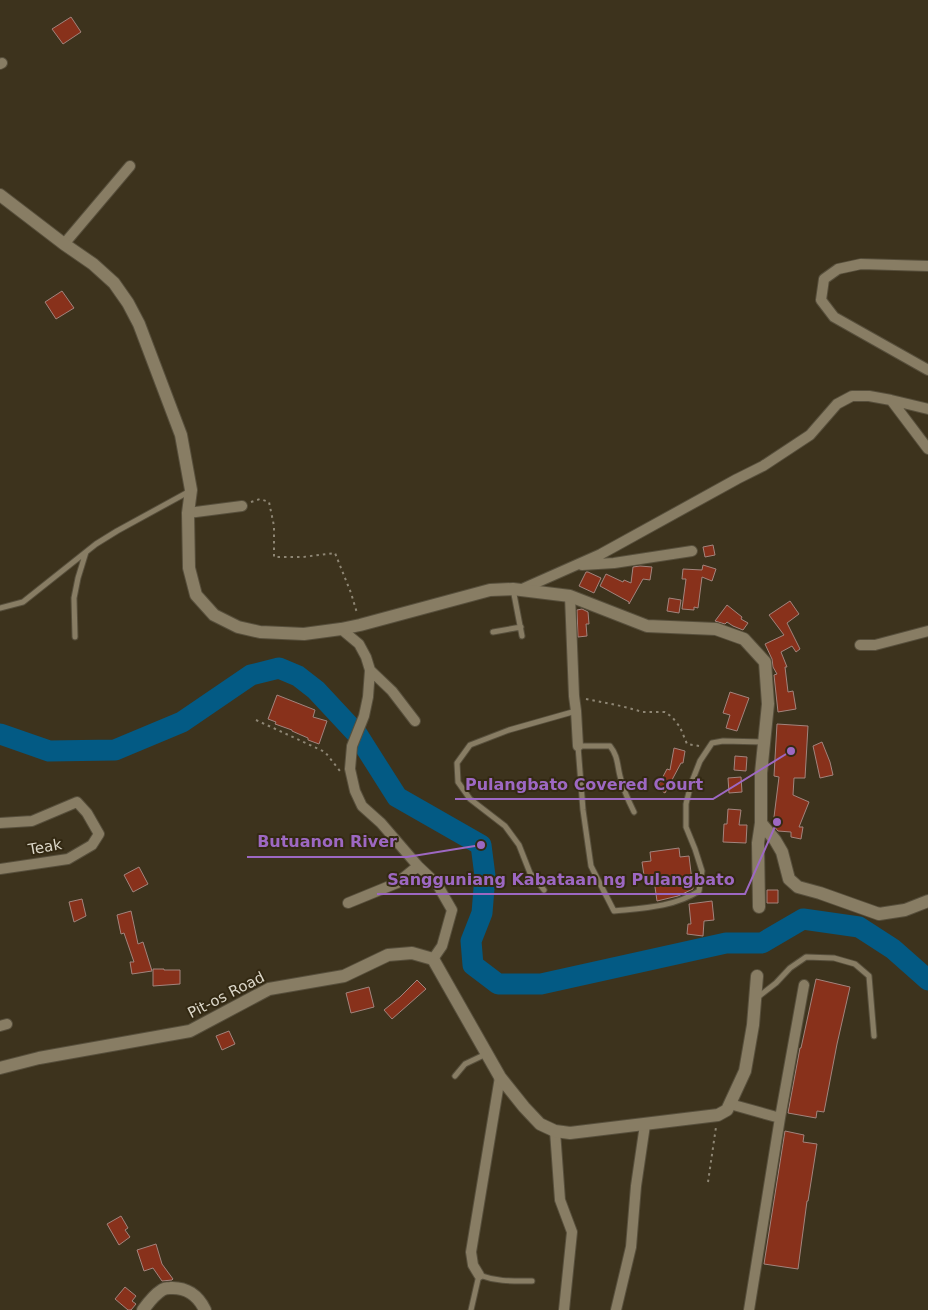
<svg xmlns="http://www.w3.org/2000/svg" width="928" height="1310" font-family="'DejaVu Sans',sans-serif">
<rect width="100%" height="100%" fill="#3d331d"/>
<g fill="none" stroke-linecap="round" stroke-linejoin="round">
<!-- river -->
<path stroke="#035a84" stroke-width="21" d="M0,734L49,751L115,750L182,722L251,675L279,668L298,676L316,690L357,734L397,797L481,845L485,876L482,913L471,941L473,965L498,984H541L726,943H762L803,919L859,927L893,949L928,980"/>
</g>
<!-- building -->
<path fill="#88311b" stroke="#a2847d" d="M71,17L81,32L63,44L52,29Z
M62,291L74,308L56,319L45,302Z
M713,545L715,555L705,557L703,547Z
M703,565L716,569L712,581L702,577L698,608L694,607V610L682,609L686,579H682L683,569L702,570Z
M640,566L652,567L650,580L643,579L629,604V602L600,586L606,574L623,582L624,580L631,583L633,567Z
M586,572H588L601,578L594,593L579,586Z
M669,598L681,600L679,613L667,611Z
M790,601L799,614L787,623L800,649L796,652L792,646L781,652L787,667H785L788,692L793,691L796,709L778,712L774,675L777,674L773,667L772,659L765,644L784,635L769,615Z
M727,605L742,617L741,619L748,623L743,630L733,626L727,622L725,624L715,621Z
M582,609L588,612L589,624H586L587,636L578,637L577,610Z
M730,692L749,698L737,731L726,728L730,715L723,713Z
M277,695L315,710L313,717L327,721L319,744L308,740V738L292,731V730L275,724L276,722L268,719Z
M777,724L808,726L805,778H794L793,795L809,802L799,827H803L801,839L791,837V832L778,831L773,825L779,777L774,776Z
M822,742L830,762L833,775L820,778L813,746Z
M674,748L685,751L683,763H681L665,793L657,788L667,769L670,770Z
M735,756L747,757L746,771L734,770Z
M741,777L742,792L729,793L728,778Z
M728,809L741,810L739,825H747L746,843L723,842L724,824H727Z
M679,848L680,857L689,856L693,889L678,896L657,901L654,880L645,882L642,862L651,861L650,852Z
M139,867L148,884L133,892L124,875Z
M767,890H778V903H767Z
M82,899L86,916L74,922L69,902Z
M712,901L714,920L704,921L703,936L687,934L688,924H691L689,904Z
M131,911L138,944L143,942L152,971L132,974L130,962H134L124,933L121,934L117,915Z
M153,969H164V970H180V984L153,986Z
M816,979L850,987L837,1044L824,1112L817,1111L816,1118L788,1113L800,1048H801Z
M417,980L426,989L392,1019L384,1010L400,997Z
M369,987L374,1007L351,1013L346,993Z
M229,1031L235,1044L222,1050L216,1036Z
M785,1131L804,1135L803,1142L817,1144L808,1201H807L798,1269L764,1264Z
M121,1216L128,1228L125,1230L130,1237L119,1245L107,1224Z
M156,1244L162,1264L173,1279L172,1280L162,1281L153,1268L144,1271L137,1250Z
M125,1287L136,1296L132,1301L136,1304L131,1310H128L115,1299Z"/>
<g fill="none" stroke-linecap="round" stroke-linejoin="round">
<defs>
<path id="service" d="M513,589L522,636
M0,608L23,602L96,544L117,531L190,491
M493,632L521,627
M75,637L74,598L78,578L86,552
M634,812C628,800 623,789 620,776C617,764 618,756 610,746H578L583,810L591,866L614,911C643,908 674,907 699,891L702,871L695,849L686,827V804L691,784L700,761L712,743L723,741L764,742
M544,890L530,873L519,845L505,826L470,799L458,782L457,763L470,745L509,730L576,711
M758,997L776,983L790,968L806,957L834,958L855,964L869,976L874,1036
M455,1076L465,1064L486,1054
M471,1310L479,1275C498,1282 513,1281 532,1281"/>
<path id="minor" d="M0,64L2,63
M64,244L130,166
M928,266L861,264L838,269L824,279L821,300L834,317L928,370
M891,400L928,449
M188,513L242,506
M582,565L614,563L692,551
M522,589L601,554L737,479L763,466L810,435L837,404L852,396H869L891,400L928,409
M570,596L574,696L576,711L578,746
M341,629L359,644L366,657L370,670L368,697L364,716L352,746L350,769L355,791L362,806L381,823L418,866L437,884L452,910L442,946L433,959
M860,645H875L928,631
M370,670L392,691L415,721
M0,823L32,821L77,802L87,813L99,834L92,845L68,859L0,869
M348,903L397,883L418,866
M0,1026L7,1024
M730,1104L780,1118
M555,1131L560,1200L572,1232L564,1310
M479,1275L473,1265L471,1252L500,1077
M616,1310L631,1247L636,1186L645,1125
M749,1310L780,1118L804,985"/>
<path id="tertiary" d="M0,195L64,244L93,264L114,283L128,303L139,324L181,435L191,490L188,513L189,568L196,595L214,615L238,627L260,632L304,634L341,629L360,625L490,590L513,589L570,596L647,626L716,629L744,639L765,662L768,704L761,773V823L758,843L759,907
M761,823L775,840L782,852L789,879L798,887L820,893L879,914L905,910L928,901
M0,1068L39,1058L190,1031L269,989L344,976L388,955L412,953L433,959L500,1077L524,1107L540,1124L555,1131L570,1133L718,1115L727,1110L745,1071L753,1025L757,976
M143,1310C148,1303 154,1295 162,1290C165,1288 167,1288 170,1288C186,1287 198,1295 205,1310"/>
</defs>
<!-- service casing -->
<use href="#service" stroke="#574f3c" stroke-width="7"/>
<!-- minor casing -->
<use href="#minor" stroke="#574f3c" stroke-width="12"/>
<!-- tertiary casing -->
<use href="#tertiary" stroke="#574f3c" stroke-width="14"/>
<!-- path -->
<path stroke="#8e8674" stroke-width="2" stroke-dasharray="2.5 4" stroke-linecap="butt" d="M251,502L260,499L269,502L274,526V557H303L335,553L351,593L357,613
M586,699L621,706L643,712H665L672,717L680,727L687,744L699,746
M256,720L325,752L340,771
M708,1182L716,1127"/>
<!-- service -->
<use href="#service" stroke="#887d64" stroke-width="5"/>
<!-- minor -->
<use href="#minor" stroke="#887d64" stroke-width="10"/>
<!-- tertiary -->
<use href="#tertiary" stroke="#887d64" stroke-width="12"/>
</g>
<g text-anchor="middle" stroke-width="4" stroke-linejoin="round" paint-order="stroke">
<!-- street labels -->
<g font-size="15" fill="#dbd6c8" stroke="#332913">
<text transform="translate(45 847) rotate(-10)" y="5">Teak</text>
<text transform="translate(226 995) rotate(-27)" y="5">Pit-os Road</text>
</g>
</g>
<!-- callouts -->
<path fill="none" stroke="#9d68c2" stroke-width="2" d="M791 751L713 799H455M481 845L407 857H247M777 822L745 894H377"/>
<g fill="#9d68c2" stroke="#332913" stroke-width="2">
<circle cx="791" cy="751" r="5"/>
<circle cx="481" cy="845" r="5"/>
<circle cx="777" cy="822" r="5"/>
</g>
<g font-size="16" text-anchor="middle" font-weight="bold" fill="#9d68c2" stroke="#332913" stroke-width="4" stroke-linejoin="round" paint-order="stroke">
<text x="584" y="790">Pulangbato Covered Court</text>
<text x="327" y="847">Butuanon River</text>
<text x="561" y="885">Sangguniang Kabataan ng Pulangbato</text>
</g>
</svg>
